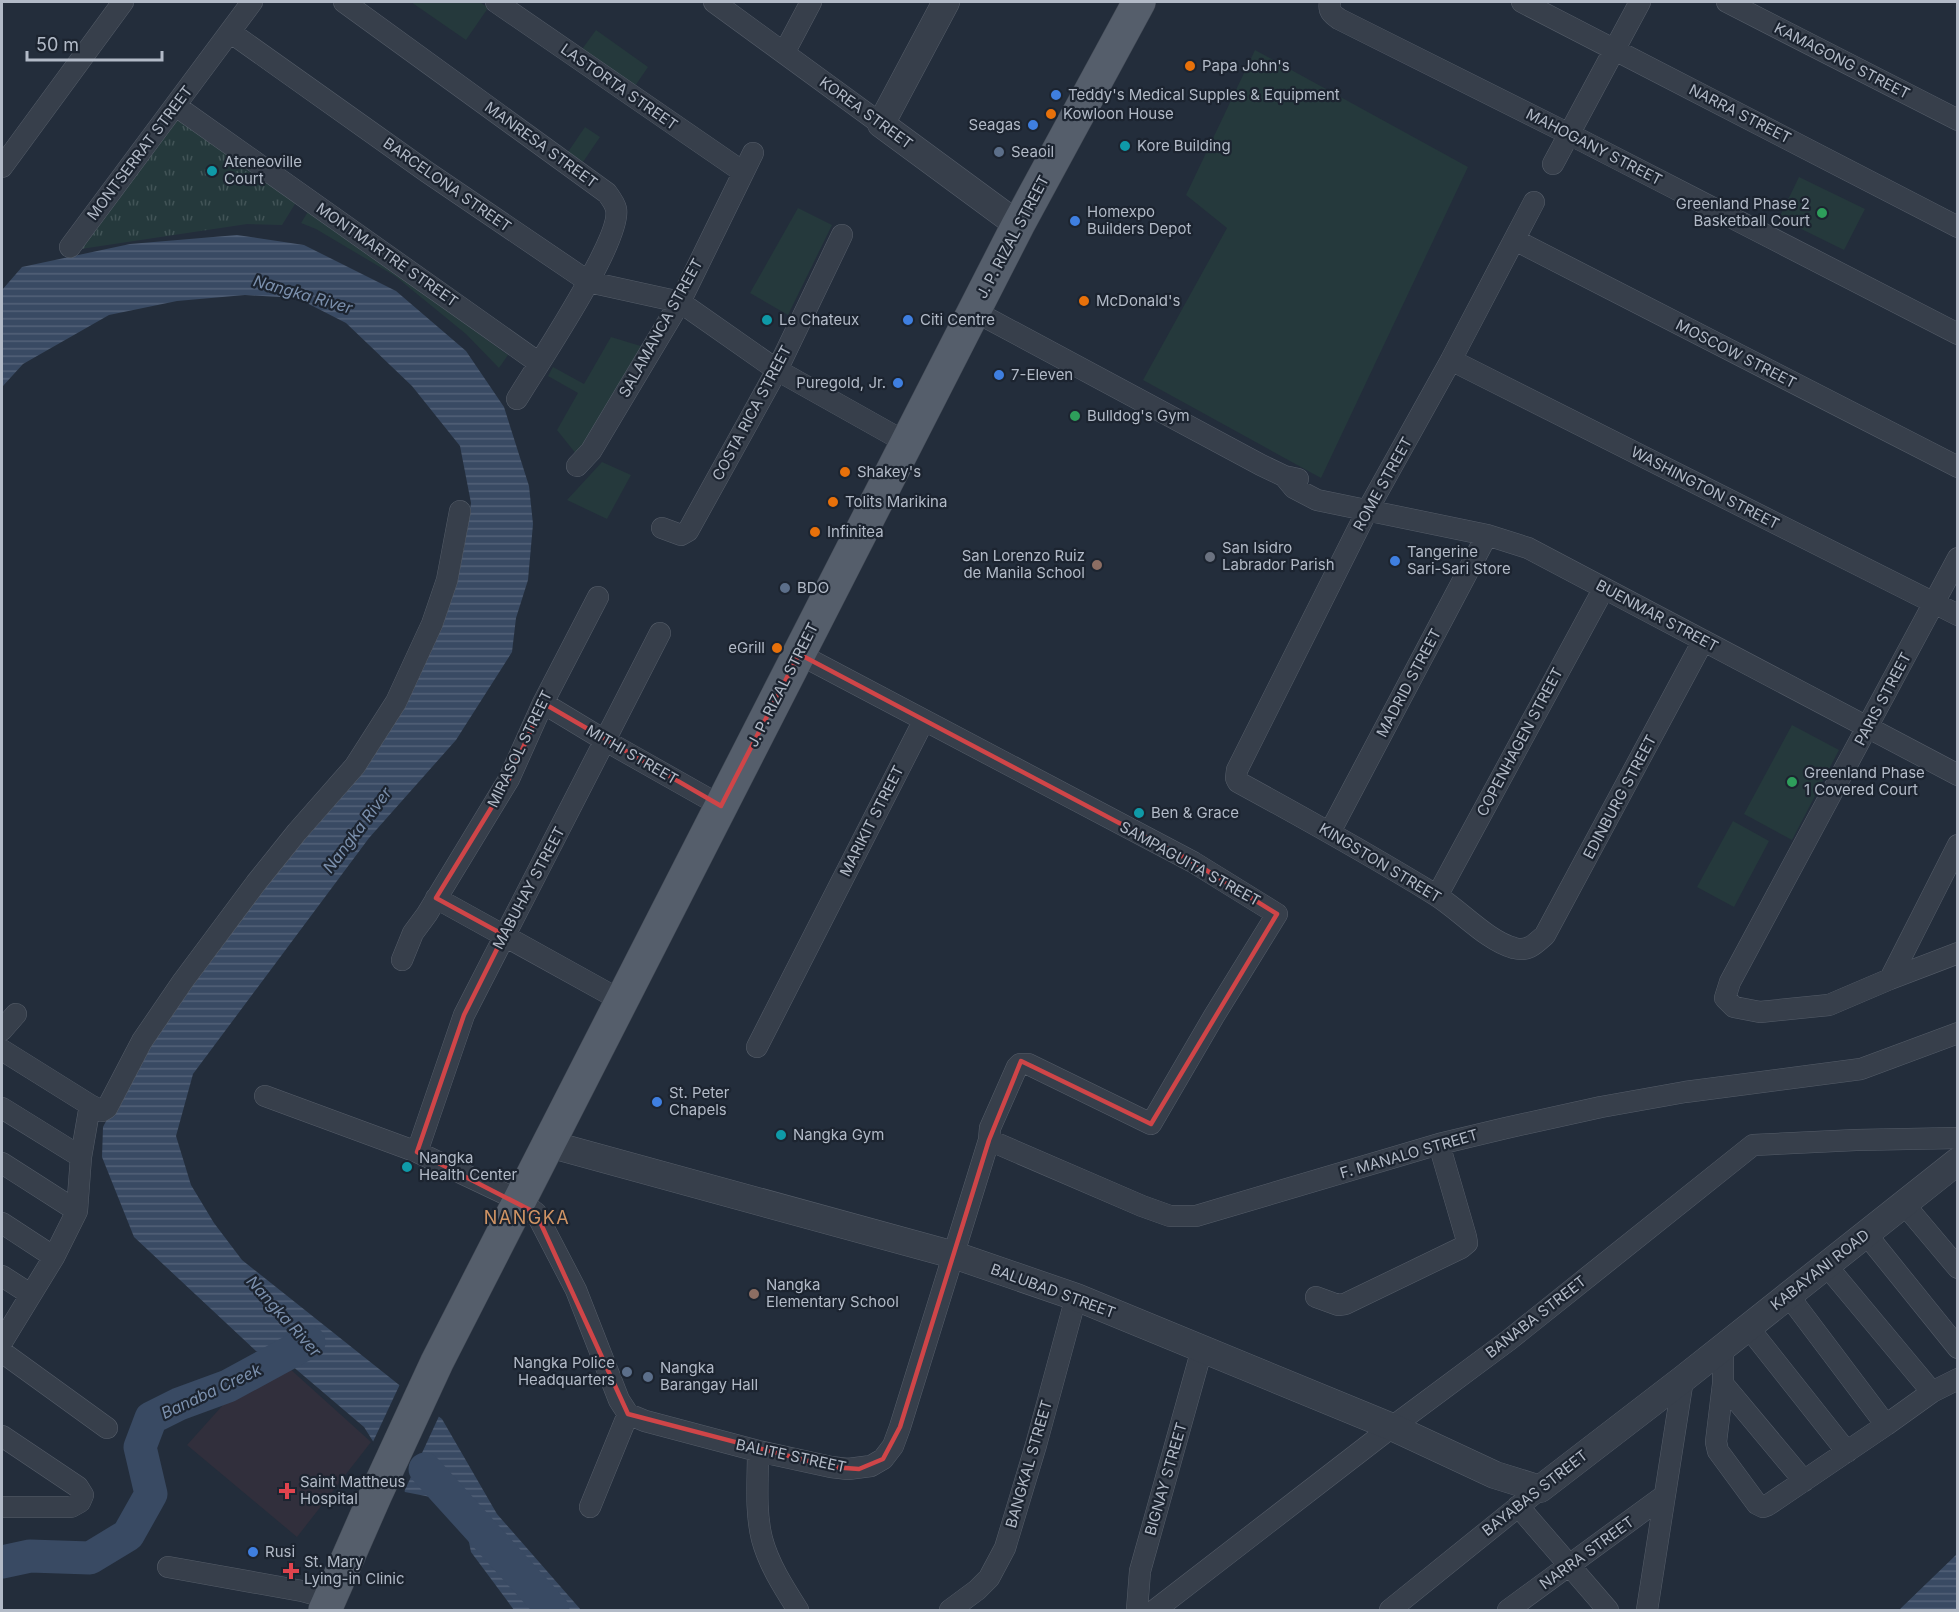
<svg xmlns="http://www.w3.org/2000/svg" width="1959" height="1612" font-family="Inter,sans-serif">
<defs>
<pattern id="park-tufts" width="24" height="20" patternUnits="userSpaceOnUse" patternTransform="scale(1.5)"><rect width="24" height="20" fill="#25393c"/><path d="M3 7l-1-3M5 7V3M7 7l1-3M15 17l-1-3M17 17v-4M19 17l1-3" fill="none" stroke="#425457"/></pattern>
<pattern id="water-rules" width="6" height="5" patternUnits="userSpaceOnUse" patternTransform="scale(1.5)"><rect width="6" height="5" fill="#394a63"/><path d="M0 2.5h6" fill="none" stroke="#536278"/></pattern>
</defs>
<rect width="100%" height="100%" fill="#232d3b"/>
<!-- medical -->
<path fill="#312f3c" d="M279,1359L371,1442L297,1537L187,1445L259,1365Z"/>
<!-- grass -->
<path fill="#25393c" d="M411,2H480L488,8L466,40Z
M596,30L648,67L633,89L580,52Z
M1255,50L1468,167L1321,478L1143,380L1227,228L1186,195Z
M585,127L600,137L583,162L568,152Z
M1799,177L1865,209L1844,250L1779,218Z
M798,208L832,225L788,315L750,293Z
M309,210L508,355L499,368L466,334L395,276L316,229L301,223Z
M611,337L644,347L577,455L557,430L578,393L548,376L553,367L584,384Z
M602,462L631,475L607,519L567,500Z
M1792,725L1839,750L1792,840L1744,814Z
M1733,821L1769,841L1734,907L1697,887Z"/>
<!-- park -->
<path fill="url(#park-tufts)" d="M179,117L298,199L282,225L247,224L74,250Z"/>
<!-- water -->
<path fill="url(#water-rules)" d="M237,235L304,245L396,291L466,351L504,407L529,486L533,524L528,580L516,618L512,652L456,740L369,838L193,1074L176,1136L191,1185L214,1223L242,1260L442,1419L497,1514L581,1610H514L471,1552L461,1503L405,1492L364,1427L284,1359L256,1351L134,1237L102,1157L103,1127L145,1045L344,776L447,591L464,549L471,503L460,446L412,386L346,323L297,298L245,295L177,301L109,315L23,364L2,387V290L22,267L130,244Z
M1957,1554V1610H1899Z"/>
<!-- pier -->
<path fill="#232d3b" d="M401,1382L440,1414L403,1494L372,1444Z"/>
<g fill="none" stroke-linecap="round" stroke-linejoin="round">
<!-- river -->
<path stroke="#394a63" stroke-width="33" d="M425,1469L553,1610
M2,1562L30,1556L90,1558L128,1535L151,1494L140,1447L151,1418L179,1404L228,1386L309,1342"/>
<defs>
<path id="minor" d="M344,2L607,193C610,197 615,204 616,209C623,239 536,367 517,399
M496,2L743,172
M714,2L881,124
M1330,2C1328,11 1332,14 1339,19L1569,134L1958,334
M1522,2L1958,227
M1727,2L1958,120
M230,32L427,172L589,282L680,302L777,370L907,443
M784,53L811,2
M176,106L539,363
M1553,164L1640,2
M2,167L123,2
M1534,202L1451,360L1367,511L1237,770L1236,778L1238,782C1304,818 1370,855 1434,894C1459,909 1487,941 1514,948C1528,952 1535,944 1545,935L1703,641
M1515,240L1958,467
M70,247L252,2
M974,311L1261,465L1284,476L1298,479
M1451,360L1958,615
M577,466L591,451L680,302L753,153
M1284,476L1294,488L1317,500L1487,535L1528,548L1958,775
M662,528L681,535L688,531L777,370L842,235
M1958,558L1730,982L1725,998L1734,1007L1760,1012L1829,1005L1890,979L1958,953
M543,703L606,741L721,806
M1330,832L1487,535
M1437,896L1604,588
M436,898L622,1001
M402,960L413,933L427,914L509,779L543,703L598,597
M1890,979L1958,845
M2,1030L16,1014
M757,1047L924,720
M2,1050L90,1105L102,1111L107,1108L142,1041L183,981L256,883L297,832L355,766L396,702L432,624L447,580L460,511
M265,1096L417,1152L520,1201L536,1213L576,1290L619,1400L628,1414L645,1421L758,1451L831,1467L848,1469L871,1466L883,1459L893,1446L900,1427L989,1140L990,1128L1017,1067L1020,1064H1028L1151,1124L1214,1016L1277,914L1193,862L799,654
M2,1108L81,1157
M989,1140L1142,1206L1170,1216H1196L1439,1144L1506,1128L1601,1107L1685,1092L1861,1069L1958,1033
M417,1152L464,1015L660,633
M2,1163L77,1211
M1904,1204L1958,1268
M2,1223L54,1257
M1866,1234L1958,1348
M1826,1265L1932,1392
M2,1276L30,1294
M1788,1295L1886,1425
M1316,1297L1338,1305L1345,1304L1461,1248L1467,1243L1466,1237L1439,1144
M1748,1327L1847,1452
M2,1342L54,1257L77,1211L81,1157L90,1105
M1723,1347V1384L1716,1442L1718,1451L1757,1504L1763,1507L1768,1505L1886,1425L1932,1392L1958,1379
M2,1352L107,1428
M1723,1384L1804,1481
M2,1436L78,1487L83,1495L80,1502L71,1507H2
M758,1451C758,1480 755,1511 762,1539C769,1565 784,1588 798,1610
M1518,1506L1608,1610
M590,1507L628,1414
M168,1567L302,1591L331,1599
M950,1610L977,1590L989,1578L1005,1548L1036,1445L1076,1297
M1137,1610L1140,1571L1202,1349
M1155,1610L1392,1427L1509,1340L1753,1145L1856,1140L1958,1138
M1390,1610L1540,1489
M1508,1610L1665,1495
M1647,1610L1683,1379"/>
<path id="tertiary" d="M946,2L881,124L1018,225
M549,1144L954,1255L1076,1297L1392,1427L1495,1475L1540,1489L1683,1379L1958,1161"/>
<path id="primary" d="M325,1610L375,1496L437,1362L1018,225L1139,2"/>
</defs>
<!-- minor casing -->
<use href="#minor" stroke="#555d69" stroke-width="22"/>
<!-- tertiary casing -->
<use href="#tertiary" stroke="#555d69" stroke-width="28"/>
<!-- primary casing -->
<use href="#primary" stroke="#404854" stroke-width="34"/>
<!-- minor -->
<use href="#minor" stroke="#373f4b" stroke-width="21"/>
<!-- tertiary -->
<use href="#tertiary" stroke="#373f4b" stroke-width="27"/>
<!-- primary -->
<use href="#primary" stroke="#555e6b" stroke-width="33"/>
</g>
<!-- marked area -->
<path fill="none" stroke="#cf4548" stroke-width="4.5" stroke-linejoin="round" d="M799,654L1193,862L1277,914L1151,1124L1021,1061L989,1140L900,1427L883,1459L859,1469L831,1467L628,1414L536,1213L417,1152L464,1015L504,935L436,898L509,779L543,703L721,806Z"/>
<!-- markers -->
<g fill="#e8710a" stroke="#1c2430" stroke-width="2">
<circle cx="1190" cy="66" r="6"/>
<circle cx="1051" cy="114" r="6"/>
<circle cx="1084" cy="301" r="6"/>
<circle cx="845" cy="472" r="6"/>
<circle cx="833" cy="502" r="6"/>
<circle cx="815" cy="532" r="6"/>
<circle cx="777" cy="648" r="6"/>
</g>
<g fill="#3f7fe0" stroke="#1c2430" stroke-width="2">
<circle cx="1056" cy="95" r="6"/>
<circle cx="1033" cy="125" r="6"/>
<circle cx="1075" cy="221" r="6"/>
<circle cx="908" cy="320" r="6"/>
<circle cx="999" cy="375" r="6"/>
<circle cx="898" cy="383" r="6"/>
<circle cx="1395" cy="561" r="6"/>
<circle cx="657" cy="1102" r="6"/>
<circle cx="253" cy="1552" r="6"/>
</g>
<g fill="#0f9aa8" stroke="#1c2430" stroke-width="2">
<circle cx="1125" cy="146" r="6"/>
<circle cx="212" cy="171" r="6"/>
<circle cx="767" cy="320" r="6"/>
<circle cx="1139" cy="813" r="6"/>
<circle cx="781" cy="1135" r="6"/>
<circle cx="407" cy="1167" r="6"/>
</g>
<g fill="#5c6f8a" stroke="#1c2430" stroke-width="2">
<circle cx="999" cy="152" r="6"/>
<circle cx="785" cy="588" r="6"/>
<circle cx="627" cy="1372" r="6"/>
<circle cx="648" cy="1377" r="6"/>
</g>
<g fill="#2e9e5b" stroke="#1c2430" stroke-width="2">
<circle cx="1822" cy="213" r="6"/>
<circle cx="1075" cy="416" r="6"/>
<circle cx="1792" cy="782" r="6"/>
</g>
<circle fill="#6b7280" stroke="#1c2430" stroke-width="2" cx="1210" cy="557" r="6"/>
<g fill="#8d6e63" stroke="#1c2430" stroke-width="2">
<circle cx="1097" cy="565" r="6"/>
<circle cx="754" cy="1294" r="6"/>
</g>
<g fill="#e0444e" stroke="#1c2430" stroke-width="2">
<path d="M284 1482h6v6h6v6h-6v6h-6v-6h-6v-6h6z"/>
<path d="M288 1562h6v6h6v6h-6v6h-6v-6h-6v-6h6z"/>
</g>
<g text-anchor="middle" stroke-width="4.5" stroke-linejoin="round" paint-order="stroke">
<!-- street labels -->
<g font-size="15" fill="#b2bac7" stroke="#1c2430">
<text transform="translate(1842 61) rotate(27)" y="5">KAMAGONG STREET</text>
<text transform="translate(619 87) rotate(35)" y="5">LASTORTA STREET</text>
<text transform="translate(866 113) rotate(36)" y="5">KOREA STREET</text>
<text transform="translate(1740 114) rotate(27)" y="5">NARRA STREET</text>
<text transform="translate(541 145) rotate(36)" y="5">MANRESA STREET</text>
<text transform="translate(1594 147) rotate(27)" y="5">MAHOGANY STREET</text>
<text transform="translate(140 153) rotate(-53)" y="5">MONTSERRAT STREET</text>
<text transform="translate(447 185) rotate(35)" y="5">BARCELONA STREET</text>
<text transform="translate(1013 237) rotate(-62)" y="5">J. P. RIZAL STREET</text>
<text transform="translate(387 255) rotate(35)" y="5">MONTMARTRE STREET</text>
<text transform="translate(661 328) rotate(-61)" y="5">SALAMANCA STREET</text>
<text transform="translate(1736 354) rotate(27)" y="5">MOSCOW STREET</text>
<text transform="translate(752 413) rotate(-62)" y="5">COSTA RICA STREET</text>
<text transform="translate(1383 484) rotate(-61)" y="5">ROME STREET</text>
<text transform="translate(1705 488) rotate(27)" y="5">WASHINGTON STREET</text>
<text transform="translate(1657 616) rotate(28)" y="5">BUENMAR STREET</text>
<text transform="translate(1409 683) rotate(-62)" y="5">MADRID STREET</text>
<text transform="translate(783 685) rotate(-63)" y="5">J. P. RIZAL STREET</text>
<text transform="translate(1883 699) rotate(-62)" y="5">PARIS STREET</text>
<text transform="translate(1520 742) rotate(-62)" y="5">COPENHAGEN STREET</text>
<text transform="translate(520 749) rotate(-64)" y="5">MIRASOL STREET</text>
<text transform="translate(632 755) rotate(30)" y="5">MITHI STREET</text>
<text transform="translate(1620 797) rotate(-62)" y="5">EDINBURG STREET</text>
<text transform="translate(872 821) rotate(-63)" y="5">MARIKIT STREET</text>
<text transform="translate(1380 863) rotate(31)" y="5">KINGSTON STREET</text>
<text transform="translate(1190 864) rotate(29)" y="5">SAMPAGUITA STREET</text>
<text transform="translate(529 888) rotate(-62)" y="5">MABUHAY STREET</text>
<text transform="translate(1409 1154) rotate(-16)" y="5">F. MANALO STREET</text>
<text transform="translate(1820 1270) rotate(-38)" y="5">KABAYANI ROAD</text>
<text transform="translate(1053 1291) rotate(20)" y="5">BALUBAD STREET</text>
<text transform="translate(1536 1317) rotate(-38)" y="5">BANABA STREET</text>
<text transform="translate(791 1456) rotate(12)" y="5">BALITE STREET</text>
<text transform="translate(1029 1464) rotate(-74)" y="5">BANGKAL STREET</text>
<text transform="translate(1166 1479) rotate(-74)" y="5">BIGNAY STREET</text>
<text transform="translate(1535 1493) rotate(-38)" y="5">BAYABAS STREET</text>
<text transform="translate(1587 1553) rotate(-36)" y="5">NARRA STREET</text>
</g>
<!-- poi labels -->
<g font-size="15" fill="#b2bac7" stroke="#1c2430" text-anchor="start">
<text x="1202" y="71">Papa John's</text>
<text x="1068" y="100">Teddy's Medical Supples &amp; Equipment</text>
<text x="1063" y="119">Kowloon House</text>
<text x="1021" y="130" text-anchor="end">Seagas</text>
<text x="1137" y="151">Kore Building</text>
<text x="1011" y="157">Seaoil</text>
<text x="224" y="167">Ateneoville<tspan x="224" dy="17">Court</tspan></text>
<text x="1810" y="209" text-anchor="end">Greenland Phase 2<tspan x="1810" dy="17">Basketball Court</tspan></text>
<text x="1087" y="217">Homexpo<tspan x="1087" dy="17">Builders Depot</tspan></text>
<text x="1096" y="306">McDonald's</text>
<text x="779" y="325">Le Chateux</text>
<text x="920" y="325">Citi Centre</text>
<text x="1011" y="380">7-Eleven</text>
<text x="886" y="388" text-anchor="end">Puregold, Jr.</text>
<text x="1087" y="421">Bulldog's Gym</text>
<text x="857" y="477">Shakey's</text>
<text x="845" y="507">Tolits Marikina</text>
<text x="827" y="537">Infinitea</text>
<text x="1222" y="553">San Isidro<tspan x="1222" dy="17">Labrador Parish</tspan></text>
<text x="1407" y="557">Tangerine<tspan x="1407" dy="17">Sari-Sari Store</tspan></text>
<text x="1085" y="561" text-anchor="end">San Lorenzo Ruiz<tspan x="1085" dy="17">de Manila School</tspan></text>
<text x="797" y="593">BDO</text>
<text x="765" y="653" text-anchor="end">eGrill</text>
<text x="1804" y="778">Greenland Phase<tspan x="1804" dy="17">1 Covered Court</tspan></text>
<text x="1151" y="818">Ben &amp; Grace</text>
<text x="669" y="1098">St. Peter<tspan x="669" dy="17">Chapels</tspan></text>
<text x="793" y="1140">Nangka Gym</text>
<text x="419" y="1163">Nangka<tspan x="419" dy="17">Health Center</tspan></text>
<text x="766" y="1290">Nangka<tspan x="766" dy="17">Elementary School</tspan></text>
<text x="615" y="1368" text-anchor="end">Nangka Police<tspan x="615" dy="17">Headquarters</tspan></text>
<text x="660" y="1373">Nangka<tspan x="660" dy="17">Barangay Hall</tspan></text>
<text x="300" y="1487">Saint Mattheus<tspan x="300" dy="17">Hospital</tspan></text>
<text x="265" y="1557">Rusi</text>
<text x="304" y="1567">St. Mary<tspan x="304" dy="17">Lying-in Clinic</tspan></text>
</g>
<!-- water labels -->
<g font-size="16" font-style="italic" fill="#7b90ad" stroke="#1c2430">
<text transform="translate(303 294) rotate(16)" y="6">Nangka River</text>
<text transform="translate(357 830) rotate(-53)" y="6">Nangka River</text>
<text transform="translate(284 1316) rotate(48)" y="6">Nangka River</text>
<text transform="translate(211 1391) rotate(-25)" y="6">Banaba Creek</text>
</g>
<!-- quarter labels -->
<g font-size="18" letter-spacing="1.5" fill="#d09464" stroke="#1c2430">
<text x="527" y="1224">NANGKA</text>
</g>
</g>
<!-- border -->
<rect width="1959" height="1612" fill="none" stroke="#b2bac7" stroke-width="6"/>
<!-- scale -->
<path d="M27 51v9h135v-9" fill="none" stroke="#b2bac7" stroke-width="3"/>
<text x="36" y="51" font-size="18" fill="#b2bac7" stroke="#1c2430" stroke-width="4.5" paint-order="stroke">50 m</text>
</svg>
